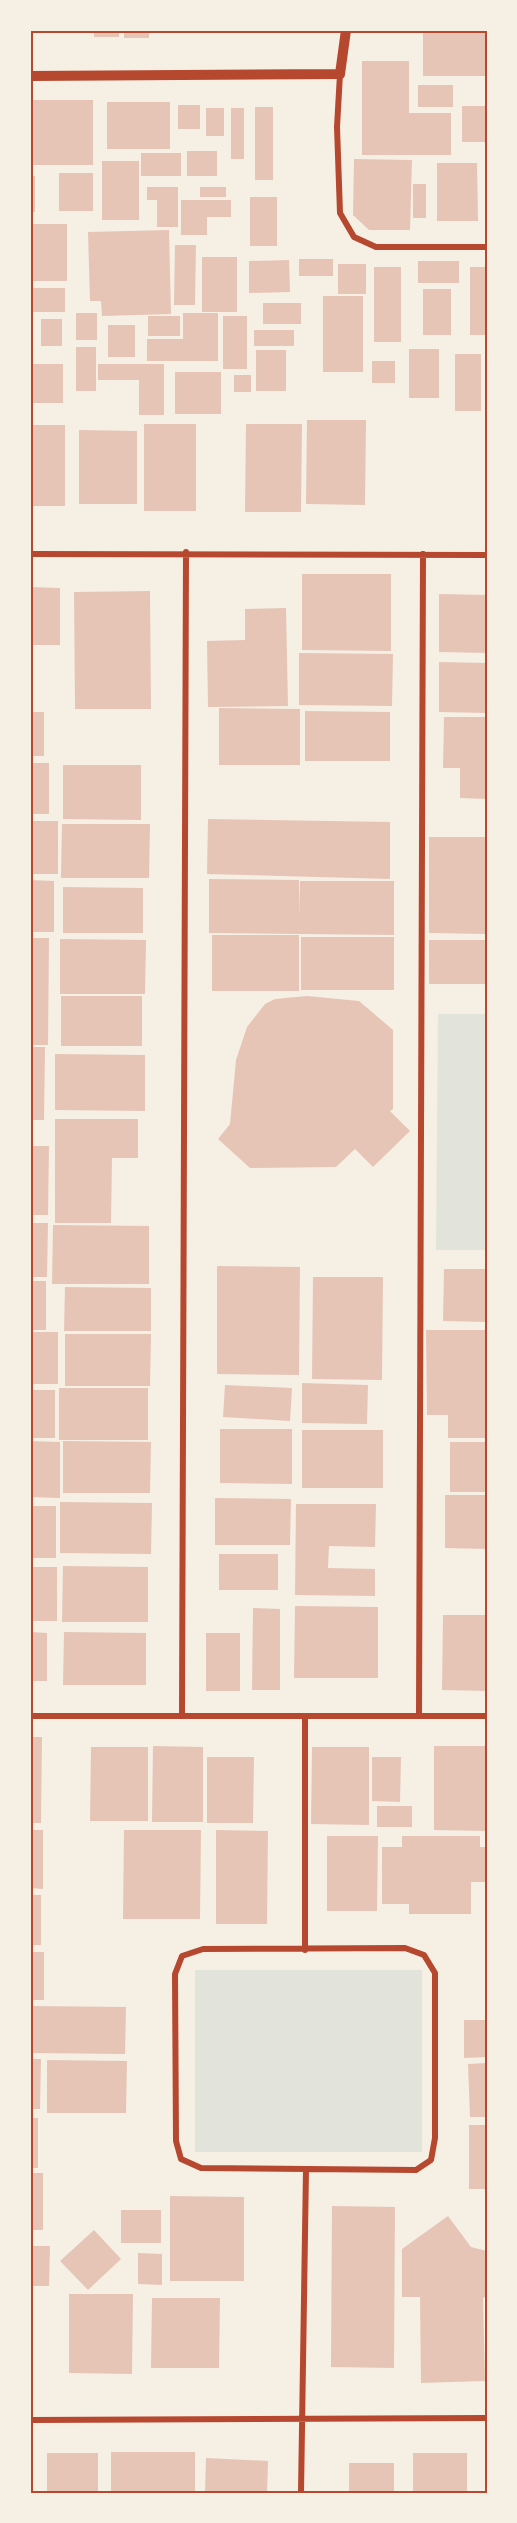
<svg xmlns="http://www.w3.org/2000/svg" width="517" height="2523" font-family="Montserrat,sans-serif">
<rect width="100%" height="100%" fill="#f6efe4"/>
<!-- green -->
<path fill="#e2e4dc" d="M438,1014H487V1250H436Z
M195,1970H422V2152H195Z"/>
<!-- building -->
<path fill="#e6c5b7" d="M94,30H119V37H94Z
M124,30H149V38H124Z
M423,30H487V76H423Z
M362,61H409V113H451V155H362Z
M418,85H453V107H418Z
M30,100H93V165H30Z
M107,102H170V149H107Z
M178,105H200V129H178Z
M462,106H487V142H462Z
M255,107H273V180H255Z
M206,108H224V136H206Z
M231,108H244V159H231Z
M187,151H217V176H187Z
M141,153H181V176H141Z
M354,159L412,160L410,230H369L353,215Z
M102,161H139V220H102Z
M437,163H477L478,221H437Z
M59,173H93V211H59Z
M30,176H35V212H30Z
M413,184H426V218H413Z
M147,187H178V227H157V200H147Z
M200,187H226V197H200Z
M250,197H277V246H250Z
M181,200H231V217H207V235H181Z
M30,224H67V281H30Z
M169,230L171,314L102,316L101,301H90L88,232Z
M175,245H196L195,305H174Z
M202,257H237V312H202Z
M299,259H333V276H299Z
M289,260L290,292L249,293V261Z
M418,261H459V283H418Z
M338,264H366V294H338Z
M374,267H401V342H374Z
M470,267H487V335H470Z
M30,288H65V312H30Z
M423,289H451V335H423Z
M323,296H363V372H323Z
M263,303H301V324H263Z
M76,313H97V340H76Z
M183,313H218V361H147V339H183Z
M148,316H180V336H148Z
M223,316H247V369H223Z
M41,319H62V346H41Z
M108,325H135V357H108Z
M254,330H294V346H254Z
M76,347H96V391H76Z
M409,349H439V398H409Z
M256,350H286V391H256Z
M455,354H481V411H455Z
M372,361H395V383H372Z
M30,364H63V403H30Z
M98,364H164V415H139V380H98Z
M175,372H221V414H175Z
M234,375H251V392H234Z
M307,420H366L365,505L306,504Z
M144,424H196V511H144Z
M246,424H302L301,512H245Z
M30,425H65V506H30Z
M79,430L137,431V504H79Z
M302,574H391V651L302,650Z
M30,587L60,588V645H30Z
M150,591L151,709H75L74,592Z
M439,594L487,595V653L439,652Z
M286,608L288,706L208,707L207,641L245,640V609Z
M299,653L393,654L392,706L299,705Z
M439,662L487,663V713L439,712Z
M219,708L300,709V765H219Z
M305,711L390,712V761H305Z
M30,712H44V756H30Z
M444,717H487V799L460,798V768H443Z
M30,763H49V814H30Z
M63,765H141V820L63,819Z
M208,819L390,822V879L207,874Z
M30,821H58V874H30Z
M62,824H150L149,878H61Z
M429,837H487V934L429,933Z
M209,879L299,880V916L300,881H394V935L209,933Z
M30,880L54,881V932H30Z
M63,887L143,888V933H63Z
M212,935H299V991H212Z
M301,937H394V990H301Z
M30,938H49L48,1045H30Z
M60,939L146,940L145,994H60Z
M429,940H487V984H429Z
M61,996H142V1046H61Z
M307,996L359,1001L393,1030V1109L390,1111L410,1131L373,1167L355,1149L336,1167L250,1168L218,1139L230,1124L236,1060L247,1027L265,1004L275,999Z
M30,1047H45L44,1120H30Z
M55,1054L145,1055V1111L55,1110Z
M55,1119H138V1158H112L111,1223H55Z
M30,1146H49L48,1215H30Z
M30,1223H48L47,1277H30Z
M53,1225L149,1226V1284H52Z
M217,1266L300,1267L299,1375L217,1374Z
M444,1269H487V1322L443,1321Z
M313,1277H383L382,1380L312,1379Z
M30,1281H46V1330H30Z
M65,1287L151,1288V1331H64Z
M426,1330H487V1438H448V1415H427Z
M30,1332H58V1384H30Z
M65,1334H151L150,1386H65Z
M302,1383L368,1385L367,1424L302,1423Z
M225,1385L292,1388L290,1421L223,1417Z
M59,1388H148V1440H59Z
M30,1390H55V1438H30Z
M220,1429H292V1484L220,1483Z
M302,1430H383V1488H302Z
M30,1441L60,1442V1498L30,1497Z
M63,1441L151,1442L150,1493H63Z
M450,1442H487V1492H450Z
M445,1495H487V1549L445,1548Z
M215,1498L291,1499L290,1545H215Z
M60,1502L152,1503L151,1554L60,1553Z
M296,1504H376L375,1547L329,1546L328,1568L375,1569V1596L295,1595Z
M30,1506H56V1558H30Z
M219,1554H278V1590H219Z
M63,1566L148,1567V1622H62Z
M30,1567H57V1621H30Z
M295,1606L378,1607V1678H294Z
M253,1608L280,1609V1690H252Z
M443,1615H487V1691L442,1690Z
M30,1632L47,1633V1681H30Z
M64,1632L146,1633V1685H63Z
M206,1633H240V1691H206Z
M30,1737H42L41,1823H30Z
M153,1746L203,1747V1822H152Z
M434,1746H487V1831L434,1830Z
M91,1747H148V1821H90Z
M312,1747H369V1825L311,1824Z
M207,1757H254L253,1823H207Z
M372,1757H401L400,1802L372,1801Z
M377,1806H412V1827H377Z
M30,1830H43V1889L30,1888Z
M124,1830H201L200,1919H123Z
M216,1830L268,1831L267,1924H216Z
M327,1836H378L377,1911H327Z
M402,1836H480V1847H487V1882H471V1914H409V1904H382V1847H402Z
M30,1895H41V1945H30Z
M30,1952H44V2000H30Z
M30,2006L126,2007L125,2054L30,2053Z
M464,2020H487V2057L464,2058Z
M30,2059H41L40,2109H30Z
M47,2060L127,2061L126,2113H47Z
M487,2063V2117H470L468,2064Z
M30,2118H38V2168H30Z
M469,2125H487V2189H469Z
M30,2173H43V2230H30Z
M170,2196L244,2197V2281H170Z
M332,2206L395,2207L394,2368L331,2367Z
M121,2210H161V2243H121Z
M448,2216L471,2247L487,2251V2296L483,2298L485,2381L421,2383L420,2297H402V2249Z
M94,2230L121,2259L88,2290L60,2261Z
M30,2246H50L49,2286H30Z
M138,2253L162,2254V2285L138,2284Z
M69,2294H133L132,2374L69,2373Z
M152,2298H220L219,2368H151Z
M111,2452H195V2493H111Z
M47,2453H98V2493H47Z
M413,2453H467V2493H413Z
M206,2458L268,2461L267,2493H205Z
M349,2463H394V2493H349Z"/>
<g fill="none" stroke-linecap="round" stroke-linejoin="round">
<!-- minor -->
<path stroke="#b5482f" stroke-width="6" d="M340,74L337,127L340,213L354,237L376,247H487
M30,554L487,555
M30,1716H487
M182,1716L186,552
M305,1716V1950
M419,1716L423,554
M405,1948L424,1955L435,1973V2138L431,2160L416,2170L201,2168L181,2159L176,2141L175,1974L182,1956L203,1949Z
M30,2420L487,2418
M301,2493L306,2169"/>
<!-- tertiary -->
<path stroke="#b5482f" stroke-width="10" d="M30,76L340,74L346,30"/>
</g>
<!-- border -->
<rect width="517" height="2523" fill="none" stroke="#f6efe4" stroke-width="63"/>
<rect x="32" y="32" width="454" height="2460" fill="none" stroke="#b5482f" stroke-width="2"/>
</svg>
